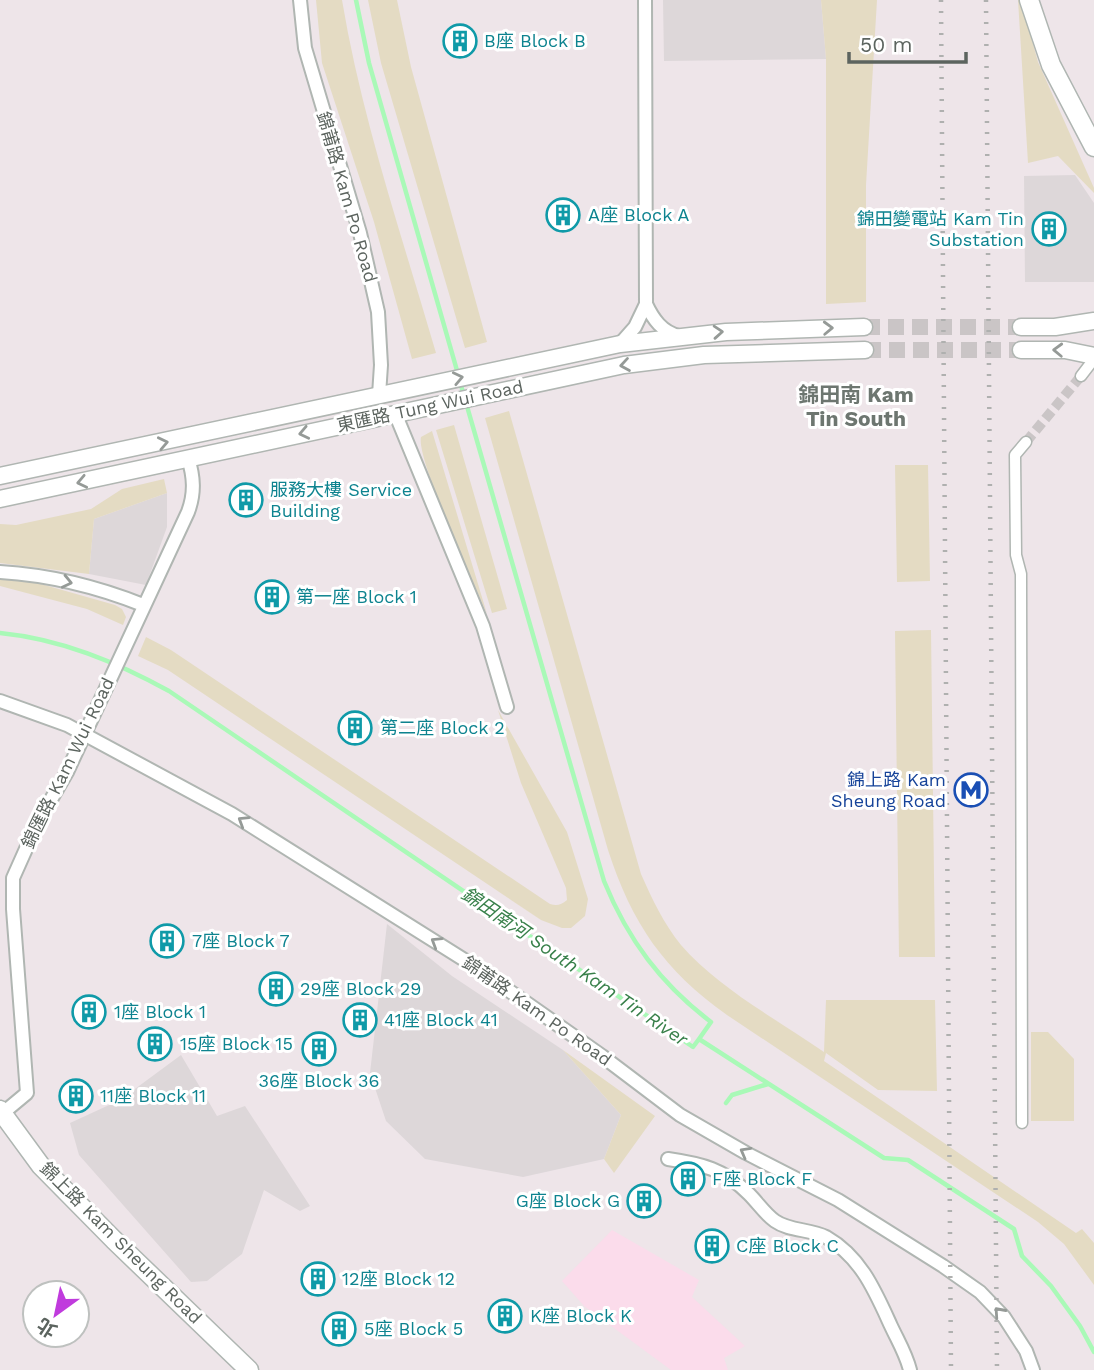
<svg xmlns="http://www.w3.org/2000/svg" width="1094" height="1370" font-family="'Work Sans','Noto Sans TC',sans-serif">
<rect width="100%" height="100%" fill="#eee5e9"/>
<!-- commercial -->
<path fill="#fbdceb" d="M612,1230L699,1280L692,1297L745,1346L724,1358L728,1370H671L584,1306L562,1281Z"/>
<!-- industrial -->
<path fill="#ddd7d9" d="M663,0H821L826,59L664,61Z
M1075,175L1094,203V282H1025L1024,176Z
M167,493V527L146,585L89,574L94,519Z
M387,924L452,976L563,1050L621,1115L604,1159L523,1177L425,1159L386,1121L370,1073Z
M181,1055L217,1116L245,1106L310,1206L300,1211L264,1190L242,1254L207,1281L191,1282L79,1155L70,1123L120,1100Z"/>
<!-- green -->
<path fill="#e4dbc3" d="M316,0H342C362,120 402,236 436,353L412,359L374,222L322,63Z
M368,0H397L411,67L487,342L465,348L381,63Z
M821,0H877L866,185V302L826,304V59Z
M1018,0H1021L1038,62L1094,188V193L1058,156L1028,163Z
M509,411L641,874C652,899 664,924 681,945C718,988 778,1020 824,1052L826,1000H935L937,1091L878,1090L826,1053L824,1061L1076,1233L1082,1229L1094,1243V1285L1064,1244L1038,1222L727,1015C664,970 632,924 608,850L485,418Z
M454,425L507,609L492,613L436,430Z
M432,431L487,614C475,585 416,459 421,437Z
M895,465H928L930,581L897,582Z
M164,479L167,493L94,519L89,574L0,563V524L16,525L91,509L122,489Z
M0,577L34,582L115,605L122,609L126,617L123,625L87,609L0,586Z
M931,630L935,957H899L895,631Z
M146,637L171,650L550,904C557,906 561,905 567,900L566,888L521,783L498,710L567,832L588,899L585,916L571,928H562L541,920L168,670L138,656Z
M1031,1032H1048L1074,1059V1121H1031Z
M563,1050L655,1116L614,1173L604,1159L621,1115Z"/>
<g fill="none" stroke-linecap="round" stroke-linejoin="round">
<!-- stream -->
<path stroke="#a9f9b7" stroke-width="4.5" d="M356,0L369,63L458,374
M460,382L604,881C628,940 661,984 711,1022L699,1039
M0,633C61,639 116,662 169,691L693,1047L699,1039L884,1158L908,1160L1014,1229L1022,1256L1051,1286L1080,1326L1094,1352
M726,1103L732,1095L768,1084"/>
<!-- pedestrian-tunnel -->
<path stroke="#cac5c6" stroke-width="10" stroke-dasharray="10 5" stroke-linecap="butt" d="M1026,442L1081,376"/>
<!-- tertiary-tunnel -->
<path stroke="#cac5c6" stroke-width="16" stroke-dasharray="16 8" stroke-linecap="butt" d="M864,327H1021
M865,350H1021"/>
<defs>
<path id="pedestrian" d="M1081,376L1094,359
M1022,1123L1021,574L1016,555L1015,455L1026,442"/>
<path id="minor" d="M300,0L305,48L360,233L378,312L381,365L379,395
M646,304C653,319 662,332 679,336
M620,344L635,327L646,304L645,0
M395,413L483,626L507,707
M0,572C49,575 98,587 143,605
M0,701L67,725L232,814L474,966L602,1056L680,1115L746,1153L838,1200L943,1266L980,1292L1004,1317L1026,1351L1033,1370
M3,1113L27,1093L13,909V878L38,822L67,772L188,512C195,493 194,477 188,458
M668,1159C702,1164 724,1169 749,1194C758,1203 765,1214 775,1221C789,1231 810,1229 826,1237C861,1257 875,1291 891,1326C898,1341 906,1354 910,1370"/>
<path id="tertiary" d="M1021,327H1055L1094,321
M1021,350H1065L1094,356
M0,476L620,344L726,332L864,327
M0,499L624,365L704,355L865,350"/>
<path id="secondary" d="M1029,0L1051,65L1094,147
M0,1110L41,1166L114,1240L249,1370"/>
</defs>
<!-- pedestrian casing -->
<use href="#pedestrian" stroke="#b0b6b2" stroke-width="13"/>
<!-- minor casing -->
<use href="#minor" stroke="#b0b6b2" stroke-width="16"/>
<!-- tertiary casing -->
<use href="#tertiary" stroke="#b0b6b2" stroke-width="19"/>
<!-- secondary casing -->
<use href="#secondary" stroke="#afb6b2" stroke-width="21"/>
<!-- pedestrian -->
<use href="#pedestrian" stroke="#fff" stroke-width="10"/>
<!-- minor -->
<use href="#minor" stroke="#fff" stroke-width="12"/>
<!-- tertiary -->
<use href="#tertiary" stroke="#fff" stroke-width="16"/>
<!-- secondary -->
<use href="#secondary" stroke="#fff" stroke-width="18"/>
<!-- rail -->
<path stroke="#afb0af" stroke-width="4.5" stroke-dasharray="2 9" stroke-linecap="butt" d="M941,0L951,1370
M986,0L997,1370"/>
</g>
<!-- one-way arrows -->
<defs><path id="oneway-chevron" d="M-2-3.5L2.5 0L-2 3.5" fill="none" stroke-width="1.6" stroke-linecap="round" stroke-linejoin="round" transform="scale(1.75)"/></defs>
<g stroke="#959a97">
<use href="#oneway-chevron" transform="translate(828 328) rotate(-2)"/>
<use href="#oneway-chevron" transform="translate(718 332) rotate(-4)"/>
<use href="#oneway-chevron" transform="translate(1058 350) rotate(-178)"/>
<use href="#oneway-chevron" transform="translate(625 365) rotate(171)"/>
<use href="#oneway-chevron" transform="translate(458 378) rotate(-12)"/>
<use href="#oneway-chevron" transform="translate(304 433) rotate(168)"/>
<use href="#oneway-chevron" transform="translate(163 443) rotate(-12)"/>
<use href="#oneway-chevron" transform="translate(82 482) rotate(168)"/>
<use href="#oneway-chevron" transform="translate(67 582) rotate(13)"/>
<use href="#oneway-chevron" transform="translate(243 821) rotate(-148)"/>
<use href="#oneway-chevron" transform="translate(436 942) rotate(-148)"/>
<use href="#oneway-chevron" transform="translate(745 1152) rotate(-151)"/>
<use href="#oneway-chevron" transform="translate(999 1312) rotate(-132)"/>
</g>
<!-- icons -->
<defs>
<symbol id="building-ring" viewBox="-11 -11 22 22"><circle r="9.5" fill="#fff" stroke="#0f9aa8" stroke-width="1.5"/><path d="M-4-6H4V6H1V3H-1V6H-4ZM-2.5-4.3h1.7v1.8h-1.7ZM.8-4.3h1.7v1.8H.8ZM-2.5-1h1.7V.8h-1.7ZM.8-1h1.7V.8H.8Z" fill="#0f9aa8"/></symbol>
<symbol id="metro-ring" viewBox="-11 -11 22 22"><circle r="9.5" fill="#fff" stroke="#1a4fb4" stroke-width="1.5"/><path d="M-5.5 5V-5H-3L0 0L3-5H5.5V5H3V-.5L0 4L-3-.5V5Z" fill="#1a4fb4"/></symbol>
</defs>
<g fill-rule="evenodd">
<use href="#building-ring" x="441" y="22" width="38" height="38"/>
<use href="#building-ring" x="544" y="196" width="38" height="38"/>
<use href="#building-ring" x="1030" y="210" width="38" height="38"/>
<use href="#building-ring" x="227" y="481" width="38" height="38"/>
<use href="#building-ring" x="253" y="578" width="38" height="38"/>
<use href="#building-ring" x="336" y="709" width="38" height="38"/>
<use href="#metro-ring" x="952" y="771" width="38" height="38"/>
<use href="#building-ring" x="148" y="922" width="38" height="38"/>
<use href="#building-ring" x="257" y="970" width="38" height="38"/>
<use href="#building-ring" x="70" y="993" width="38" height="38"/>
<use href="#building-ring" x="341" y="1001" width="38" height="38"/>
<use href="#building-ring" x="136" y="1025" width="38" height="38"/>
<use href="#building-ring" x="300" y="1030" width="38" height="38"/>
<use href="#building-ring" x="57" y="1077" width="38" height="38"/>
<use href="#building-ring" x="669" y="1160" width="38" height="38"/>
<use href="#building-ring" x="625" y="1182" width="38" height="38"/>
<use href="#building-ring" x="693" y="1227" width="38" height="38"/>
<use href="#building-ring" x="299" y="1260" width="38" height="38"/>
<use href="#building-ring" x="486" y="1297" width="38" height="38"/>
<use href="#building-ring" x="320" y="1310" width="38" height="38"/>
</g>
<g text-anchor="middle" stroke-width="6" stroke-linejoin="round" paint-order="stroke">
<!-- culture labels -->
<g font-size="18" fill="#0d838f" stroke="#fff" text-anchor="start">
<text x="484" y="47">B座 Block B</text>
<text x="588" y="221">A座 Block A</text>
<text x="1024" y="225" text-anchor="end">錦田變電站 Kam Tin<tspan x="1024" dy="21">Substation</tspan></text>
<text x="270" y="496">服務大樓 Service<tspan x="270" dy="21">Building</tspan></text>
<text x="296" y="603">第一座 Block 1</text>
<text x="380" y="734">第二座 Block 2</text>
<text x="192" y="947">7座 Block 7</text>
<text x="300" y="995">29座 Block 29</text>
<text x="114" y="1018">1座 Block 1</text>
<text x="384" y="1026">41座 Block 41</text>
<text x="180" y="1050">15座 Block 15</text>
<text x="319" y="1087" text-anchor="middle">36座 Block 36</text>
<text x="100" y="1102">11座 Block 11</text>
<text x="712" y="1185">F座 Block F</text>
<text x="620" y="1207" text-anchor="end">G座 Block G</text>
<text x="736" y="1252">C座 Block C</text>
<text x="342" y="1285">12座 Block 12</text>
<text x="530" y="1322">K座 Block K</text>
<text x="364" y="1335">5座 Block 5</text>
</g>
<!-- street labels -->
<g font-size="18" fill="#5c645f" stroke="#fff">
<text transform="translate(347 197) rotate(74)" y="6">錦莆路 Kam Po Road</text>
<text transform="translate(430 406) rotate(-12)" y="6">東匯路 Tung Wui Road</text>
<text transform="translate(68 763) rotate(-64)" y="6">錦匯路 Kam Wui Road</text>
<text transform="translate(537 1011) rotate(35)" y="6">錦莆路 Kam Po Road</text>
<text transform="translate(121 1243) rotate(45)" y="6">錦上路 Kam Sheung Road</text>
</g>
<!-- transit labels -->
<g font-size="18" fill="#164399" stroke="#fff" text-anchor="end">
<text x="946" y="786">錦上路 Kam<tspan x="946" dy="21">Sheung Road</tspan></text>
</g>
<!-- water labels -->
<g font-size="19" font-style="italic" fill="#38804a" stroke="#fff">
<text transform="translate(575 966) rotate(34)" y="7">錦田南河 South Kam Tin River</text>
</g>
<!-- quarter labels -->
<g font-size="21" font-weight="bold" fill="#6d7670" stroke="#fff">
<text x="856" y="402">錦田南 Kam<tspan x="856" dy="24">Tin South</tspan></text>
</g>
</g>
<!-- north arrow -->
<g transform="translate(56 1314) rotate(213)"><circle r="33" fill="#ffffff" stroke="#bec1bf" stroke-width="2"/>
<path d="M0-5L12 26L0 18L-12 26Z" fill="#c03bdd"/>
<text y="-10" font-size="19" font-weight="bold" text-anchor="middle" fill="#5c645f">北</text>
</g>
<!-- scale -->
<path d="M849 52v10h117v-10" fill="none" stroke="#5c645f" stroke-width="3.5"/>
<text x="860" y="52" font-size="21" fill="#5c645f" stroke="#ffffff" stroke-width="5" paint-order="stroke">50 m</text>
</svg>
